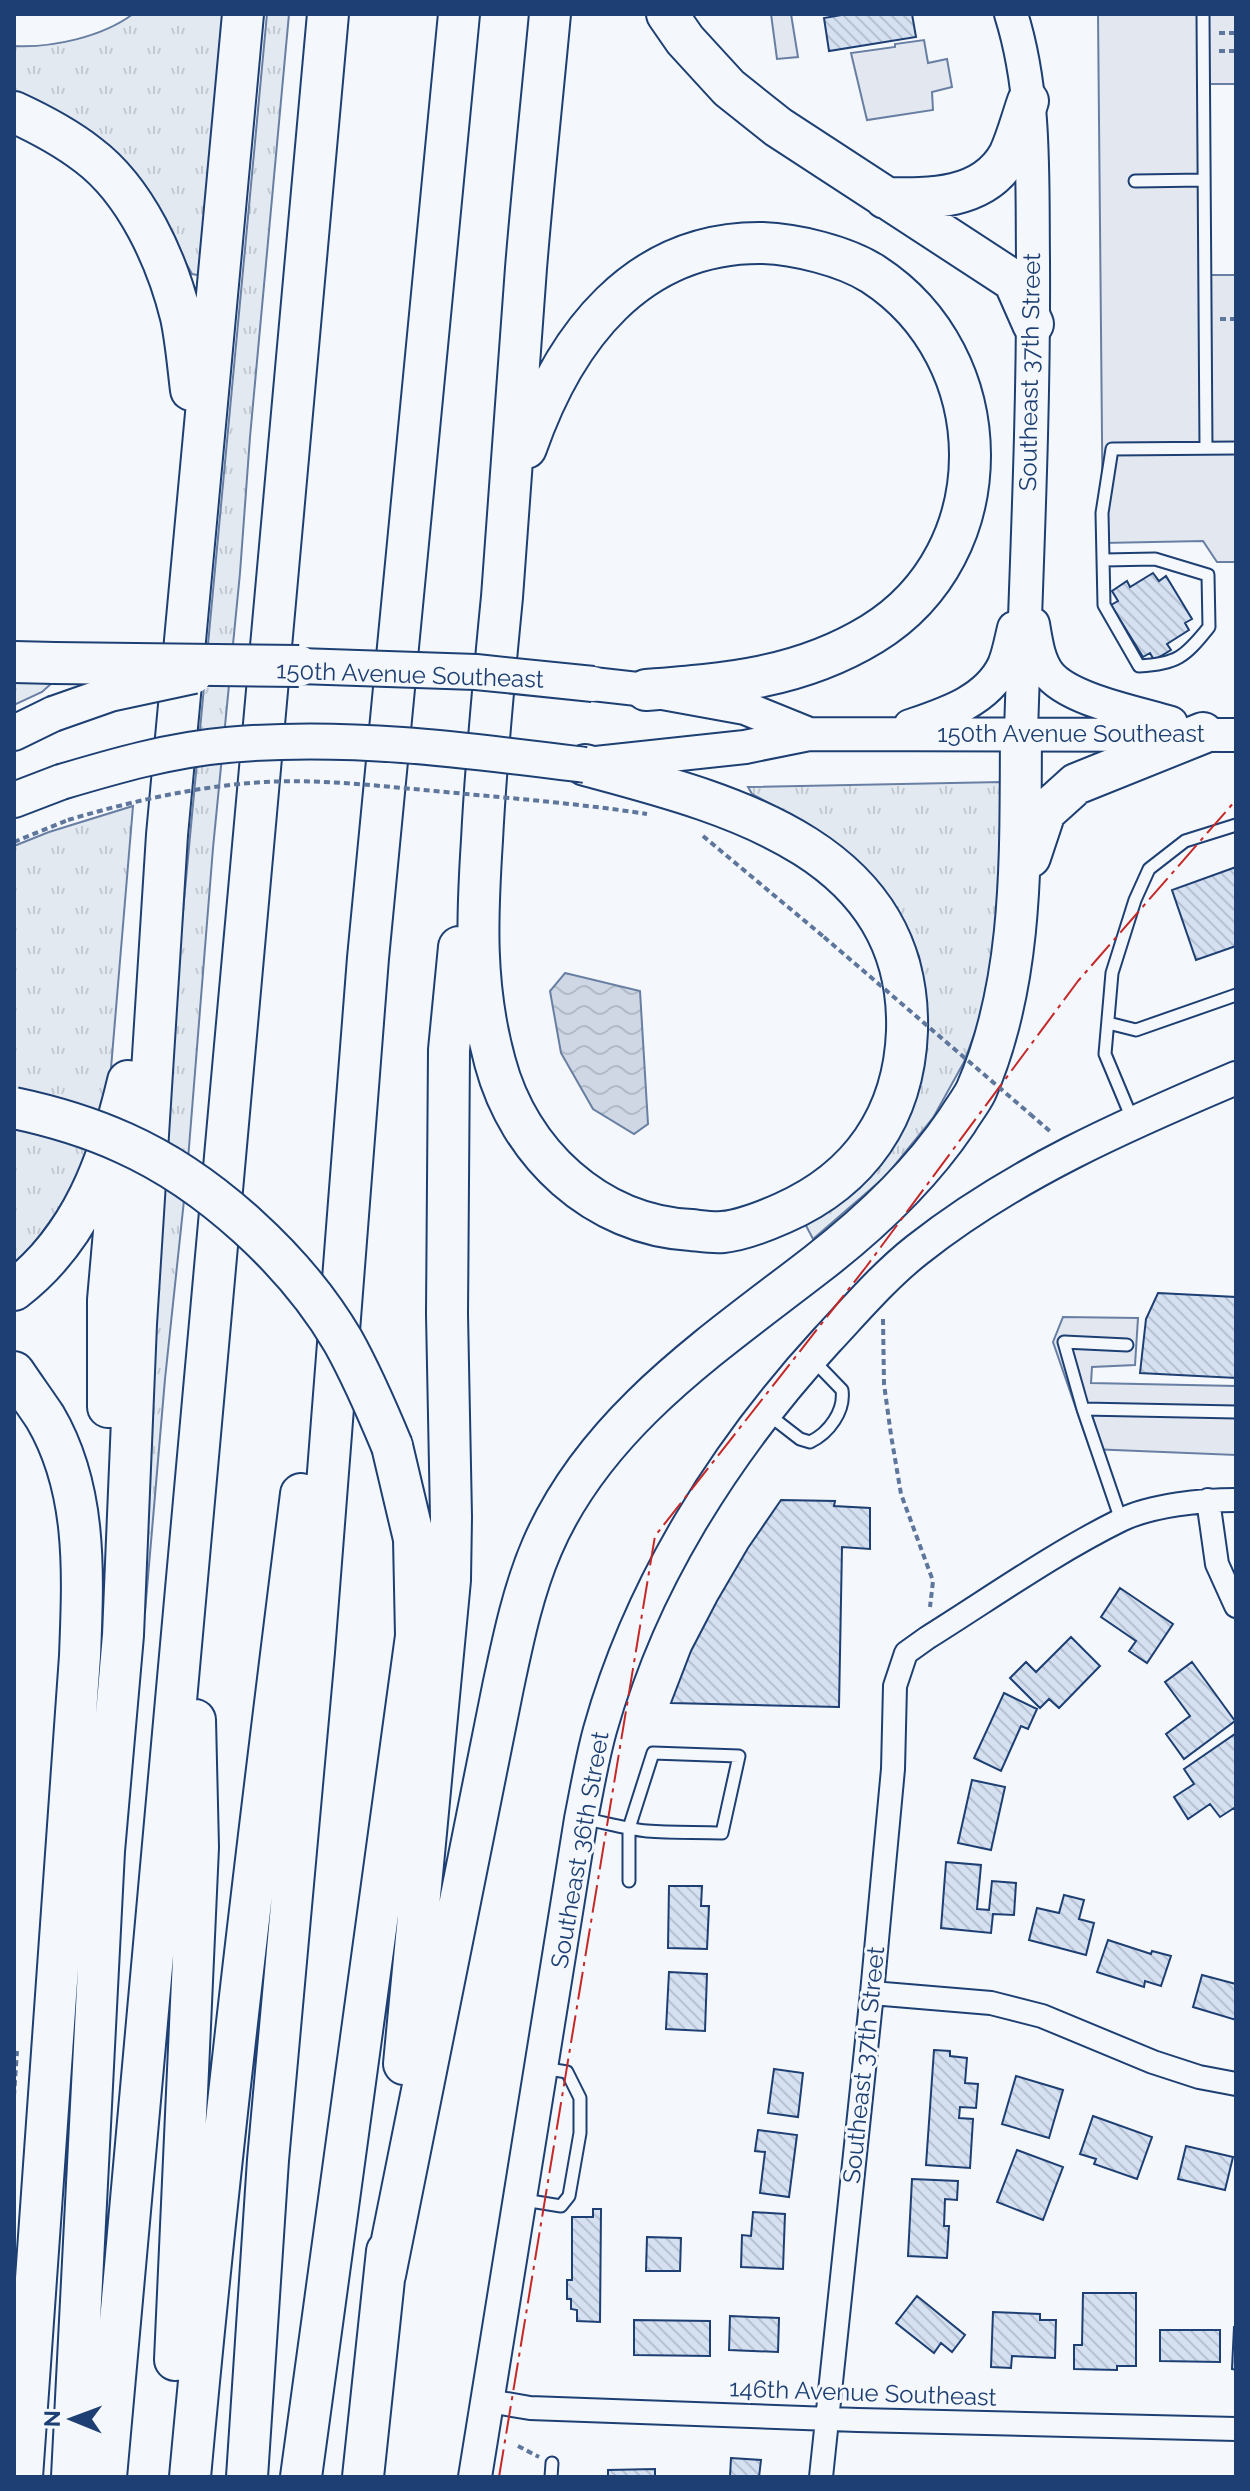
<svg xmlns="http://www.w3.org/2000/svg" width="1250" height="2491" font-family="Raleway,sans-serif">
<defs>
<pattern id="grass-tufts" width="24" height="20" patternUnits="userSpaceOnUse" patternTransform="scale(2)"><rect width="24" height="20" fill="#e3e9f0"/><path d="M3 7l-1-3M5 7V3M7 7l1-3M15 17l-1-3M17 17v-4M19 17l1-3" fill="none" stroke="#c2c9d1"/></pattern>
<pattern id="water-waves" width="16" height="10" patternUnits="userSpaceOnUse" patternTransform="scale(2)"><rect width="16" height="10" fill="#cfd7e4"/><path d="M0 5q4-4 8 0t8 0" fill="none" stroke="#b1bac7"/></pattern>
<pattern id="building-back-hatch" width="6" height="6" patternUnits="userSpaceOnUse" patternTransform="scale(2)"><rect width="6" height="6" fill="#d5e0f0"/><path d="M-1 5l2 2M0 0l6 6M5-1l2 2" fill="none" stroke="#b6c1d1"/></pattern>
</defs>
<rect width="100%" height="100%" fill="#f4f7fb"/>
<!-- grass -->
<path fill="url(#grass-tufts)" stroke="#687fa3" stroke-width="2" d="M133,14H223L203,250L199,273L197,275L192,274L153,204L14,93V46C52,48 102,37 133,14Z
M267,14H289L250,437L240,573L213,848L187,1172L165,1379L145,1612L141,1611L170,1050Z
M14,678L53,682L42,692L14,705Z
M1002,782L1006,786L993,964L981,1016L964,1062L933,1118L886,1176L813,1239L803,1220L898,1137L924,1065L927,1004L919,956L892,904L859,863L810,825L752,794L748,787Z
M133,806L109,1092L94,1145L70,1193L29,1251L14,1263V846L49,832Z"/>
<!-- parking -->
<path fill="#e3e8f0" stroke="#687fa3" stroke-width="2" d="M771,14H791L798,57L777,59Z
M1098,14H1236V84H1204L1205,275H1236V562H1217L1203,541L1103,543Z
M924,40L928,63L947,59L952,87L932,92L933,110L867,120L851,53L895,47V44Z
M1063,1317L1138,1318L1135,1365L1092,1367L1091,1383L1236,1386V1455L1090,1449L1053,1342Z"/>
<!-- water -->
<path fill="url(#water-waves)" stroke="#687fa3" stroke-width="2" d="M565,973L640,991L648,1124L634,1134L593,1109L561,1053L550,991Z"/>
<!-- building -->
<path fill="url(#building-back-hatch)" stroke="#1d3f73" stroke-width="2" d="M847,14H912L916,37L829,51L824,18Z
M1153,573L1159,581L1166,576L1192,619L1185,623L1189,630L1167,644L1171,650L1154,660L1150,653L1143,657L1111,605L1118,601L1112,591L1127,581L1130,587Z
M1236,867V946L1196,960L1172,890Z
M1158,1293L1236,1297V1378L1140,1373L1146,1319Z
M781,1500L835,1501L834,1506L870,1508V1549L842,1547L839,1707L671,1703L691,1651L717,1601L748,1548Z
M1120,1588L1173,1624L1147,1663L1129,1651L1136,1641L1101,1617Z
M1071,1637L1100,1666L1059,1708L1049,1699L1040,1708L1010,1678L1026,1662L1036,1672Z
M1192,1662L1235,1721L1184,1759L1166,1734L1190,1716L1165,1682Z
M1004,1693L1037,1709L1028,1729L1021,1726L1001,1771L974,1758Z
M1235,1734L1236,1811L1234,1808L1220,1817L1210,1804L1188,1819L1174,1797L1194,1784L1184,1769Z
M972,1780L1005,1787L991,1850L958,1843Z
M946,1862L981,1865L977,1909L989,1910L992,1881L1016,1883L1014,1915L993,1914L991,1933L941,1928Z
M669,1886H702L701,1906H709L707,1949L668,1948Z
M1064,1895L1084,1900L1079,1919L1094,1923L1086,1955L1029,1940L1037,1908L1059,1913Z
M1108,1940L1151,1954L1152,1951L1171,1956L1161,1986L1145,1981L1144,1987L1097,1972Z
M669,1972L707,1974L705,2031L666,2029Z
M1202,1975L1236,1984V2020L1193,2007Z
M934,2050L950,2051V2056L967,2058L965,2083L978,2084L976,2108L960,2107L959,2118L973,2119L970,2168L926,2165Z
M774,2069L803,2073L798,2117L768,2113Z
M1016,2076L1063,2090L1049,2138L1002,2124Z
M1093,2116L1152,2137L1137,2179L1094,2164L1096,2159L1080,2154Z
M758,2130L797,2135L789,2197L760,2193L765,2152L755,2151Z
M1186,2146L1233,2157L1225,2190L1178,2179Z
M1017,2150L1063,2167L1043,2220L997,2202Z
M912,2179L958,2181L957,2200L945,2199L944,2226H949L947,2258L908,2256Z
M593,2209H601L600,2322L577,2321V2310L571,2309V2299H567V2280H572V2217H593Z
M753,2212L785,2214L783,2269L741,2267L742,2235L751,2236Z
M647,2237L681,2238L680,2271H646Z
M1083,2293H1136V2366H1117V2370L1074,2369V2345H1082Z
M917,2296L965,2335L952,2352L941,2343L934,2353L896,2323Z
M993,2312L1040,2314V2320H1056L1055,2358L1012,2356L1011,2368L991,2367Z
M730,2316L779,2318L778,2352L729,2350Z
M634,2320L710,2321V2356L634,2355Z
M1234,2327H1236V2370L1232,2369Z
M1160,2330H1220V2362L1160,2361Z
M731,2458L761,2460L759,2477H730Z
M655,2469V2477H608V2470Z"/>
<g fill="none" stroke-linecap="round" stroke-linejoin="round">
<defs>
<path id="lane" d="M1203,14L1206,448
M1135,181L1204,180
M1104,560L1155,559L1208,575L1209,627C1185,657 1177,664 1139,666L1104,605L1102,513L1112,449L1236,448
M1108,1023L1136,1030L1236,995
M1133,1121L1105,1054L1112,973L1135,900L1149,869L1185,841L1236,825
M1083,1409L1064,1342L1127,1345
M769,1415L800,1439L810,1442C829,1433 845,1411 842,1390L812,1359
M1121,1520L1083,1409L1236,1412
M586,1819C606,1823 627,1829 647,1831C672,1833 698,1832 722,1833L739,1756L653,1753L629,1828V1881
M524,2200L561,2206L569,2196L580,2133V2098L567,2072L542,2068
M551,2477L552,2463"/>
<path id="street" d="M1208,1500L1217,1564L1236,1606
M872,1993L991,2003L1042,2016L1153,2062L1199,2077L1236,2084
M489,2401L530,2408L858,2420L1236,2429
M821,2477L872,1993L893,1769L895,1686L906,1653L927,1638C991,1598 1054,1553 1121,1520C1152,1505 1202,1500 1236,1500"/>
<path id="secondary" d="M1011,14C1036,93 1032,178 1033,260C1034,418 1026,575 1021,732
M1033,624C1036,641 1038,659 1048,673C1068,700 1139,713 1171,723
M593,684L646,690L745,708L809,734
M910,726C945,714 987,701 1004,665C1009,653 1011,640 1014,628
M596,763L745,747L809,734L1236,735
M475,2477L581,1819C587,1789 592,1759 600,1730C641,1584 725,1451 827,1340C856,1309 884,1276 917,1250C1013,1174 1125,1125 1236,1078"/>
<path id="primary" d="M14,733L53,714
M14,800L61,782"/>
<path id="highway" d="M550,14C542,99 533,183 526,268C517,378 511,487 502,597C494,678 486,759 482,840C477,918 474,986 495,1062C519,1153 596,1225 691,1230C701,1231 713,1233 723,1232C743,1230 765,1221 783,1213C860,1179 904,1116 907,1031C912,848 726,803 585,765
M667,14L685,40L729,88L778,127L1014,281L1033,324
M14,112C40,124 65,137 88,155C136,191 167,260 181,317C186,340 188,366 191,390
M885,198C930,199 984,200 1009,155C1017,138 1022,118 1028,101
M526,448C564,339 636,241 763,243C795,244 845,256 873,274C1001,357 1004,553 872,634C800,678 726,684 646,690
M14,662L55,663
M1030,857L1045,812L1076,784L1203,733
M14,1290C82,1238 109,1161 128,1081
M14,1372C24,1387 35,1402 45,1417C88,1490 83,1575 80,1656L22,2477
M108,1407V1300L121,1152
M404,2064L450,1580L451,1517L447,1314L449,1050L459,947
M385,2275L503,1687C513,1640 523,1591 542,1547C596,1421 714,1344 817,1264C870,1223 920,1176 957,1121C963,1111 971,1101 976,1091C1025,979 1020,851 1021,732
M175,2360L198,1847L195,1720
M72,2477L104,1851L123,1635L136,1324L167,835L243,14
M106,2477L328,14
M190,2477C220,2148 260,1821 301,1494
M247,2477L268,2160L314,1652L368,958L459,14
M301,2477L416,1636L414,1539L392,1446
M363,2477L387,2251"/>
</defs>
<!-- lane casing -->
<use href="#lane" stroke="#1d3f73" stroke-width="15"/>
<!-- street casing -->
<use href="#street" stroke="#1d3f73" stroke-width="26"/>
<!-- secondary casing -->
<use href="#secondary" stroke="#1d3f73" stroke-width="36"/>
<!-- primary casing -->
<use href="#primary" stroke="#1d3f73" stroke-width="38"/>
<!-- highway casing -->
<use href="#highway" stroke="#1d3f73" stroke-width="44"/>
<!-- path -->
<path stroke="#5e769c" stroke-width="4" stroke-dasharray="6 4" stroke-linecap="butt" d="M1219,33H1236
M1219,51H1236
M1220,319H1236
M703,836L824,937
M14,842L68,820
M1030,1114L1052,1133
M883,1319L884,1384L891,1435L901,1494L933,1581L930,1607
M14,2096L17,2051
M518,2446L539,2457"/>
<!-- lane -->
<use href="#lane" stroke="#f4f7fb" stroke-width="11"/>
<!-- street -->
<use href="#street" stroke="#f4f7fb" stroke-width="22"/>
<!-- secondary -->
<use href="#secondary" stroke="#f4f7fb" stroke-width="32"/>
<!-- primary -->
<use href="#primary" stroke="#f4f7fb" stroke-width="34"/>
<!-- highway -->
<use href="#highway" stroke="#f4f7fb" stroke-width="40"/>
<defs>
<path id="primary-bridge" d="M275,668L299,666L476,672L593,684
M53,714L110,694L194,676
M61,782C115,766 170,750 227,745C346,734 467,750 585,765"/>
<path id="highway-bridge" d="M55,663L299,666
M14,1108C52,1116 89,1127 124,1143C209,1181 296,1261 343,1341C362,1375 377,1410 392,1446"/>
</defs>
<!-- primary-bridge casing -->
<use href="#primary-bridge" stroke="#1d3f73" stroke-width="38" stroke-linecap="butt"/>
<!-- highway-bridge casing -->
<use href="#highway-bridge" stroke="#1d3f73" stroke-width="44" stroke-linecap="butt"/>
<!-- path-bridge -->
<path stroke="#5e769c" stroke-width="4" stroke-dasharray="6 4" stroke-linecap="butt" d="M68,820C132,801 198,786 265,782C322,779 379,786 435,791C506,798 576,803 647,814
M824,937L1030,1114"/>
<!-- primary-bridge -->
<use href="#primary-bridge" stroke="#f4f7fb" stroke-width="34"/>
<!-- highway-bridge -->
<use href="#highway-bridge" stroke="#f4f7fb" stroke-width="40"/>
<!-- power -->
<path stroke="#c62828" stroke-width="2" stroke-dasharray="28 6 4 6" stroke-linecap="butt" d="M499,2477L655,1536L866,1267L1078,981L1236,800"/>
</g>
<g text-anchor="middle" stroke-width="6" stroke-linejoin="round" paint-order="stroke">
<!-- street labels -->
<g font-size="24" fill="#1d3f73" stroke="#f4f7fb">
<text transform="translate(1030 372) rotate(-89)" y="8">Southeast 37th Street</text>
<text transform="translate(410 675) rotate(2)" y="8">150th Avenue Southeast</text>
<text x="1071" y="742">150th Avenue Southeast</text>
<text transform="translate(580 1850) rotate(-80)" y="8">Southeast 36th Street</text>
<text transform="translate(864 2065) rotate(-84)" y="8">Southeast 37th Street</text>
<text transform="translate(863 2393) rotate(2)" y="8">146th Avenue Southeast</text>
</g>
</g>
<!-- border -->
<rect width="1250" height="2491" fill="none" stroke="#1d3f73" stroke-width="32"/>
<!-- north arrow -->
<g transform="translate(72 2419) rotate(271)" stroke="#f4f7fb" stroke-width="6" paint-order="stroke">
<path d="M0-6L14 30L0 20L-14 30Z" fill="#1d3f73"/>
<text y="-12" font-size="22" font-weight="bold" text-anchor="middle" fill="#1d3f73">N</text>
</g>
</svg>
